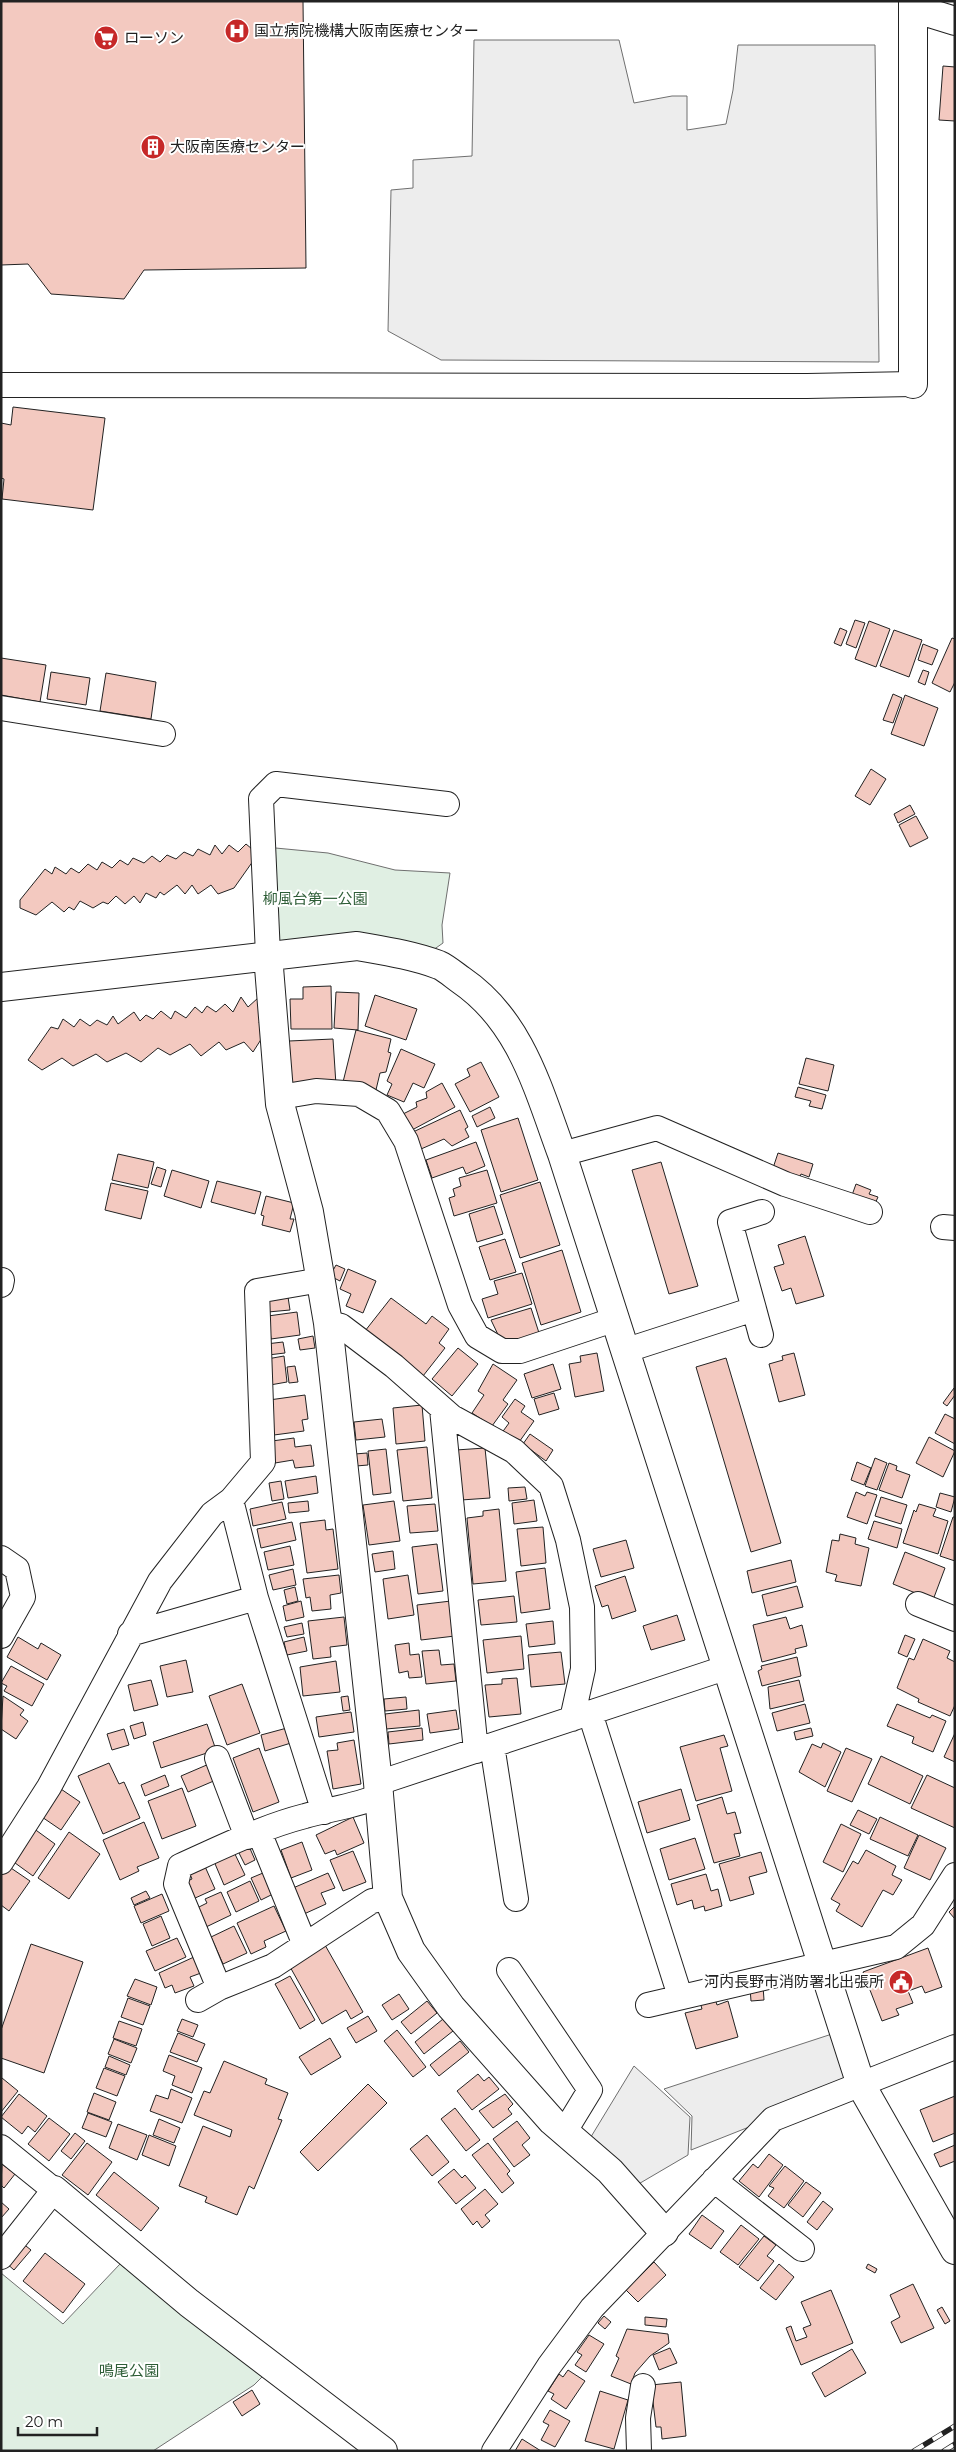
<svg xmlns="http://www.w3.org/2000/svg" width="956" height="2452" font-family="Montserrat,'Noto Sans JP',sans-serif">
<rect width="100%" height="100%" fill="#fff"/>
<!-- green -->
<path fill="#e0efe3" stroke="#6f6f6f" d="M265,847L328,853L395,870L450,873L442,925L443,943L426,955L270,951Z
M120,2264L263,2376L254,2385L153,2451H1V2273L63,2324Z"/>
<!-- parking -->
<path fill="#ededed" stroke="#6f6f6f" d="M474,40H619L634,103L672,96H687V130L726,124L733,90L738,45H875L879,362L441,360L388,331L391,190L413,188V160L472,156Z
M835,2033L851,2076L845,2089L691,2150L692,2116L664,2089Z
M634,2066L690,2117L688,2155L630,2189L586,2145Z"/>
<!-- building -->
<path fill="#f3c9c0" stroke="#222" d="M1,1H303L306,268L144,270L124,299L51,294L28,264L1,265Z
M943,66L955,67V121L939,120Z
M13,407L105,418L93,510L2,499L4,479L1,478V423L11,425Z
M855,620L865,623L856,648L846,644Z
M869,621L890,629L876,667L855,659Z
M840,628L847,631L841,646L834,643Z
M894,630L922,640L909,677L880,666Z
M952,638L955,639V682L950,692L932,683Z
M923,644L938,650L932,665L918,660Z
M1,658L46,665L40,702L1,695Z
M923,670L929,672L925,685L918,682Z
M51,672L90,678L86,705L47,699Z
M106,673L156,682L151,719L100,711Z
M893,694L902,698L893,723L883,720Z
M905,695L938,708L924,746L891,734Z
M871,769L886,779L870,805L855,796Z
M910,805L915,814L898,823L894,814Z
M916,816L928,838L910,847L899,825Z
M246,844L258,854L234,888L218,894L211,885L198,894L192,885L185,894L177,885L164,895L160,892L156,898L146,893L140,903L134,896L125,904L116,896L108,904L103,902L93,908L80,901L74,910L69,907L64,912L52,902L36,915L20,908V900L45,869L52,874L55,867L66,874L71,868L79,873L88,864L97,870L102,862L112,868L120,860L128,865L133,858L144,863L152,856L160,862L167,855L176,859L184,852L193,856L198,849L210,855L215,845L222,854L229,845L238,852Z
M331,986L332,1029H291L290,999H303V987Z
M336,992L359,993L358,1030L334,1028Z
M375,995L417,1009L406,1040L365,1026Z
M241,997L248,1007L258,998L267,1007L259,1023L267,1030L253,1052L244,1042L226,1050L219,1042L201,1056L190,1044L170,1055L158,1048L141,1062L126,1053L107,1062L96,1054L73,1066L62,1058L42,1070L28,1060L51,1027L58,1029L63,1019L74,1027L80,1019L90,1026L97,1020L107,1025L113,1016L118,1024L134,1012L140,1021L146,1015L153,1019L161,1011L171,1019L175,1011L186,1018L195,1007L202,1013L207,1006L216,1012L225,1004L233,1012Z
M356,1030L391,1039L388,1052L391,1053L386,1072L380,1073L375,1094L342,1086Z
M333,1039L336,1085L292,1088L289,1041Z
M401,1049L435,1064L424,1088L413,1083L404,1102L387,1095L392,1084L387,1081Z
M806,1058L834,1065L828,1091L799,1084Z
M481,1062L499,1097L470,1112L455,1084L470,1076L467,1069Z
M442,1083L455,1107L412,1130L403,1114L417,1107L416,1102L427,1098L426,1092Z
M798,1087L826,1095L822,1109L809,1106L811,1101L795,1097Z
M490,1107L495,1118L477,1127L472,1116Z
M460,1110L468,1127L465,1129L469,1137L452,1146L444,1139L421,1149L413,1132Z
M518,1118L538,1180L501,1192L481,1130Z
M476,1142L485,1166L466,1174L463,1167L432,1178L426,1160Z
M778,1153L813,1164L809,1177L801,1174L799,1179L772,1171Z
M118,1154L154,1162L148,1188L112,1180Z
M661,1162L698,1286L669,1294L632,1170Z
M157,1167L166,1170L161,1187L151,1184Z
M172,1170L209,1181L201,1208L164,1196Z
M487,1170L497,1203L454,1216L449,1198L455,1196L453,1189L461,1186L459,1178Z
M217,1181L261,1192L255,1214L211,1202Z
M540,1182L560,1245L520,1258L500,1195Z
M111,1183L148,1191L141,1219L105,1210Z
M856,1184L871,1190L869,1194L878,1197L874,1206L851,1198Z
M266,1196L294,1203L290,1219H294L290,1232L262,1225L264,1216L261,1215Z
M494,1206L503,1234L477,1242L469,1214Z
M805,1236L824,1296L796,1304L791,1288L782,1291L774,1267L784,1264L778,1245Z
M505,1239L516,1272L490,1280L479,1247Z
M562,1250L581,1312L541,1325L522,1263Z
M336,1265L345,1269L340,1281L330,1276Z
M348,1269L376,1281L363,1313L346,1306L351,1294L340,1289Z
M522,1273L532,1304L488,1318L482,1299L498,1294L494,1281Z
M288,1297L290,1310L268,1312L266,1299Z
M391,1298L426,1324L432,1316L449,1329L439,1343L445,1348L423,1376L365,1331Z
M531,1308L540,1336L503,1345L491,1320Z
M297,1312L300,1335L271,1339L268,1316Z
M313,1336L315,1348L300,1350L298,1339Z
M283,1342L285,1353L268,1355L266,1344Z
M458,1348L478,1364L452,1396L432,1379Z
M597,1353L604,1391L575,1397L569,1364L581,1362L580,1356Z
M794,1353L805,1395L779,1402L769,1364L783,1360L782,1356Z
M284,1356L287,1382L270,1385L267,1359Z
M726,1358L781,1543L751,1552L696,1367Z
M493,1364L517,1380L503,1400L508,1404L492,1426L472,1413L484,1395L478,1391Z
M553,1364L561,1389L532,1398L524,1374Z
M295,1366L298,1382L289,1383L287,1367Z
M954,1388L955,1395L947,1406L943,1403Z
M554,1393L559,1409L539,1415L534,1399Z
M305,1395L308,1419L302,1420L304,1431L274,1435L269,1400Z
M515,1399L525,1406L521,1412L534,1421L517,1445L501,1434L509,1423L502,1417Z
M422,1405L425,1441L396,1444L393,1408Z
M945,1414L955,1419V1444L935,1433Z
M382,1419L385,1437L356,1440L354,1422Z
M530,1434L553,1450L546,1461L523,1444Z
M929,1437L955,1451L943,1477L916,1463Z
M294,1438L295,1447L311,1445L314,1466L295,1468L293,1460L275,1463L272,1441Z
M427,1447L432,1498L403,1501L397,1450Z
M485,1448L490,1498L461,1500L456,1450Z
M386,1449L391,1493L373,1495L368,1451Z
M367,1453L368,1465L356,1466L355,1454Z
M875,1458L887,1463L877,1490L865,1486Z
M857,1462L871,1468L864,1485L851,1480Z
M889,1463L897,1466L896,1470L910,1475L902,1498L879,1490Z
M316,1476L318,1493L288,1498L285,1481Z
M281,1481L284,1499L272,1501L269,1483Z
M525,1487L527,1499L509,1501L508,1488Z
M856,1492L865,1496L867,1492L877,1495L867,1524L847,1517Z
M940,1493L955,1497L951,1512L936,1507Z
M881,1497L907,1505L901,1524L875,1516Z
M534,1500L537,1521L514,1524L512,1503Z
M308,1501L309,1511L289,1513L288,1503Z
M394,1501L400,1541L369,1545L363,1505Z
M282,1502L286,1519L253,1526L250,1509Z
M435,1504L438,1531L410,1533L407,1506Z
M919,1504L936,1509L933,1516L948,1521L938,1554L903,1543L914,1510L916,1512Z
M499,1509L506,1581L473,1584L467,1518L483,1516V1511Z
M953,1517H955V1561L940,1556Z
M325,1520L326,1530L333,1529L338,1569L307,1573L300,1523Z
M874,1521L902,1529L897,1548L868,1539Z
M292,1522L296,1540L261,1548L257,1529Z
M543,1527L546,1563L521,1566L517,1529Z
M840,1534L856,1538L855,1544L869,1548L861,1586L835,1581L837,1575L826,1572L832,1540L839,1541Z
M626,1540L634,1568L601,1577L593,1549Z
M437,1544L443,1591L418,1594L412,1547Z
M290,1546L294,1565L268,1570L264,1552Z
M393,1551L395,1569L375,1572L372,1554Z
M905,1552L945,1568L933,1600L893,1584Z
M791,1560L796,1582L752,1593L747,1571Z
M545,1568L550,1609L521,1613L516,1572Z
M293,1569L296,1585L273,1590L269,1575Z
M339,1575L341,1593L330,1595L331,1609L312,1611L310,1597L306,1598L303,1579Z
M408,1575L414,1615L388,1619L383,1579Z
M625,1576L636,1611L612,1619L608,1605L602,1607L595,1586Z
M797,1586L803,1607L767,1616L762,1595Z
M295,1587L298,1601L287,1604L284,1590Z
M514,1596L517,1622L481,1625L478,1600Z
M301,1601L304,1617L286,1621L283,1606Z
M451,1601L455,1636L421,1640L417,1605Z
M677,1615L685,1640L651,1650L643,1626Z
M344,1617L347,1645L330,1647L331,1657L313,1659L308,1621Z
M786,1617L790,1629L802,1625L807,1646L795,1649L796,1653L762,1662L753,1625Z
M553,1621L555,1644L529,1647L526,1624Z
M302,1623L304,1634L287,1637L284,1627Z
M905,1635L915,1639L907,1657L898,1653Z
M521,1636L524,1669L487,1673L483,1640Z
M18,1637L38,1649L41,1643L61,1655L47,1680L7,1657Z
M304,1637L307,1651L287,1655L284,1642Z
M923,1639L950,1651L947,1658L955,1662V1705L950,1716L918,1702L919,1699L897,1688L909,1658L914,1660Z
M409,1643L410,1655L419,1654L422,1677L409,1678L408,1671L399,1673L395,1645Z
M439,1650L441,1665L454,1664L456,1681L426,1684L422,1651Z
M561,1652L565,1684L531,1687L528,1655Z
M797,1657L801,1676L762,1686L758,1671L762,1669L761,1666Z
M186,1660L193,1692L167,1697L160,1666Z
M336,1661L340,1692L303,1696L300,1667Z
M11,1666L44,1684L32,1706L4,1691L7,1686L1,1683Z
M517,1678L521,1714L489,1717L485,1685L502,1684V1679Z
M151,1680L158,1705L134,1711L128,1685Z
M799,1680L804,1701L770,1709L768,1687Z
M242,1684L260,1733L227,1745L209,1696Z
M3,1696L24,1710L20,1715L28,1721L16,1739L1,1729Z
M348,1696L350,1710L343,1711L341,1697Z
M406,1697L407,1709L385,1711L384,1699Z
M805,1704L810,1723L777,1731L772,1713Z
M897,1704L930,1718L932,1715L946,1721L933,1752L912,1743L914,1737L887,1726Z
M419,1710L420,1726L386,1729L385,1714Z
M456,1710L459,1729L430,1733L427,1714Z
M351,1712L354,1732L319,1737L316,1717Z
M143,1722L146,1735L134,1739L130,1726Z
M207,1724L216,1750L161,1768L153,1742Z
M287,1728L291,1743L265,1751L261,1735Z
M422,1728L423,1740L389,1744L388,1732Z
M811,1728L813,1736L796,1740L794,1732Z
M124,1729L129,1745L112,1750L107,1734Z
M955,1733V1762L944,1757Z
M724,1735L728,1746L720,1748L732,1791L696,1801L680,1747Z
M354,1740L361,1784L333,1789L327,1751L338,1750L337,1743Z
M823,1743L841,1752L825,1787L799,1772L812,1744L821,1748Z
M259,1748L279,1802L253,1812L233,1758Z
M846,1748L872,1759L852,1802L827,1791Z
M881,1756L923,1776L910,1804L868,1784Z
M109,1763L119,1784L124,1782L140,1818L103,1834L78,1776Z
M209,1764L216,1780L188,1792L181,1776Z
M165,1775L169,1786L145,1796L141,1785Z
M927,1775L955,1788V1828L911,1808Z
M58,1787L80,1802L61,1830L39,1815Z
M182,1788L196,1826L162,1839L148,1801Z
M681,1789L690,1820L647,1833L638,1802Z
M722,1797L727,1814L735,1812L741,1833L734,1834L740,1856L714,1863L697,1805Z
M858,1810L877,1819L869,1834L850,1825Z
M353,1817L364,1843L337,1855L335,1850L325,1854L316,1835Z
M880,1817L918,1835L908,1856L870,1839Z
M144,1822L159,1858L137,1867L139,1871L120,1880L103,1840Z
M841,1824L861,1834L843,1872L823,1862Z
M33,1828L55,1844L33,1876L11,1860Z
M69,1832L100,1854L69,1899L38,1878Z
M919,1835L946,1848L930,1880L904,1868Z
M695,1838L705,1869L669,1880L660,1849Z
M302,1842L312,1870L291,1878L281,1850Z
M248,1844L255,1860L245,1865L237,1849Z
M233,1850L245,1875L224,1885L213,1859Z
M866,1850L896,1866L892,1875L902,1880L893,1895L883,1890L862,1927L836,1911L840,1904L831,1899L853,1861L858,1864Z
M353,1851L366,1882L343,1891L330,1860Z
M761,1852L767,1872L749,1877L754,1894L730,1901L719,1864Z
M203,1862L215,1889L193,1899L185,1882L192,1879L188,1869Z
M8,1866L30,1881L9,1911L1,1905V1876Z
M263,1873L273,1894L261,1900L251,1878Z
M328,1873L335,1888L321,1893L326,1904L304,1914L293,1888Z
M706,1874L711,1891L718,1889L722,1906L705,1911L704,1906L694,1909L692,1900L677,1905L671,1884Z
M250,1881L259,1901L236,1912L227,1892Z
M146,1891L150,1898L134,1905L131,1898Z
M221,1892L231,1915L206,1927L197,1908L207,1903L205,1899Z
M162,1894L169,1911L141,1923L134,1906Z
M274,1906L286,1931L264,1941L266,1947L251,1954L237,1923Z
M955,1906V1919L949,1912Z
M161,1916L170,1938L152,1946L143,1924Z
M234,1926L247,1953L223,1964L211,1937Z
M177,1938L186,1957L155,1971L146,1951Z
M31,1944L83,1962L44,2073L1,2058V2030Z
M325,1945L363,2012L351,2019L346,2010L322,2024L289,1965Z
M928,1948L942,1987L925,1993L922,1986L908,1991L913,2003L896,2009L899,2015L882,2021L863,1972Z
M194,1957L201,1973L190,1977L194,1986L175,1993L172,1985L165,1988L159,1973Z
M290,1976L315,2020L300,2029L275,1984Z
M135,1979L157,1987L151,2005L127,1996Z
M763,1986L764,2000L751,2001L750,1988Z
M399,1994L409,2009L392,2020L382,2005Z
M128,1998L150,2006L143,2025L121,2017Z
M715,1998L717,2005L728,2001L738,2037L696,2049L685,2013L702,2009L700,2002Z
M427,2001L437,2013L411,2034L401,2022Z
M368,2016L377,2031L356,2043L347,2028Z
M182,2019L198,2025L193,2037L177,2031Z
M443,2019L453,2031L424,2054L415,2042Z
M119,2021L142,2029L136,2046L113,2038Z
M397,2030L426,2067L413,2077L384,2041Z
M178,2033L205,2044L197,2062L170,2052Z
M330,2038L341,2057L311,2075L299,2057Z
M114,2039L137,2048L131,2063L108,2054Z
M460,2041L469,2052L439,2076L430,2065Z
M169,2055L202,2068L192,2093L172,2085L175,2076L163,2071Z
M109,2056L130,2065L126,2075L105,2067Z
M224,2061L267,2079L265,2084L288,2093L278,2119L282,2120L254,2189L249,2186L237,2215L205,2202L207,2197L179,2186L203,2126L230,2137L232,2130L194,2115L204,2091L210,2093Z
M104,2068L125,2076L117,2096L96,2088Z
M478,2074L484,2081L489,2077L499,2089L472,2110L457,2091Z
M2,2078L18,2091L1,2112V2078Z
M368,2084L387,2103L318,2171L300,2152Z
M171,2089L192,2098L182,2123L150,2111L156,2095L168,2099Z
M94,2093L116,2102L109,2120L87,2112Z
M19,2094L47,2116L35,2132L28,2126L22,2134L1,2117Z
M505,2094L513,2104L508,2109L512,2114L493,2128L479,2111Z
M955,2096V2133L933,2142L920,2110Z
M455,2108L480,2140L466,2151L441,2119Z
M88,2113L112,2122L106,2137L82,2128Z
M49,2118L70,2134L49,2161L28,2144Z
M159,2119L180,2128L174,2143L153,2135Z
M517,2121L530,2138L522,2145L530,2155L514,2167L493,2139Z
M118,2124L147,2135L137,2160L109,2148Z
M75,2133L85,2141L71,2159L61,2151Z
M149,2135L176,2146L169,2166L142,2155Z
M427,2135L449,2162L432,2176L410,2149Z
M87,2143L112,2162L88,2195L62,2175Z
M488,2143L510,2171L507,2174L514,2183L502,2193L472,2155Z
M955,2145V2161L940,2167L934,2154Z
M769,2154L783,2165L759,2197L739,2181L753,2164L758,2168Z
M2,2164L15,2174L4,2188L1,2185Z
M785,2166L804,2181L784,2208L768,2196L774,2188L769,2186Z
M454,2169L462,2178L465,2175L476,2188L456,2204L438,2182Z
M114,2172L159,2208L141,2231L96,2195Z
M806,2182L821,2193L803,2217L788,2205Z
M485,2189L498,2204L485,2215L490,2221L482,2228L477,2221L473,2225L461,2209Z
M823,2201L833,2209L817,2230L807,2222Z
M1,2202L9,2209L1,2218Z
M702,2215L724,2231L711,2249L689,2234Z
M741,2225L759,2239L738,2265L720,2252Z
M764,2236L776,2245L767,2256L774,2261L758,2281L739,2267Z
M21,2242L31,2250L14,2270L5,2262Z
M45,2253L85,2284L63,2313L23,2281Z
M654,2262L666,2275L638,2302L626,2290Z
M779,2264L794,2277L776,2300L760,2288Z
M868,2264L877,2269L875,2273L866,2268Z
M913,2284L934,2328L901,2343L891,2322L900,2317L890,2295Z
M831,2290L853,2343L801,2365L786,2328L791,2326L796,2341L807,2337L803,2328L811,2325L801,2302Z
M942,2307L950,2321L945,2324L937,2310Z
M604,2316L611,2322L605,2329L598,2323Z
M645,2317L667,2319L666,2327L645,2325Z
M627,2329L668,2334L669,2343L650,2356L635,2373L631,2384L611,2376L619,2358L616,2356Z
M589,2335L604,2344L586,2372L575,2365L582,2355L577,2352Z
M670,2348L677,2363L659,2370L653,2355Z
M852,2349L866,2373L825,2397L812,2373Z
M568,2370L585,2381L566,2409L551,2399L554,2394L548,2391L559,2374L563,2377Z
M681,2382L686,2436L662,2439L661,2427H656L651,2385Z
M252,2390L260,2404L242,2416L233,2402Z
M600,2391L628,2400L614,2449L585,2441Z
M550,2410L570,2421L555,2447L541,2440L549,2425L543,2422Z
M522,2439L541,2451H515Z"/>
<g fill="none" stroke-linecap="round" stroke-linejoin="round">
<defs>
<path id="street" d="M1,385L807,386L913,384
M1,708L163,734
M268,955L261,799L276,784L447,804
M280,1097L316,1091L359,1094L388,1111L406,1141L460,1305L477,1336L502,1351H520L616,1319
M562,1154L657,1128L785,1184L870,1212
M943,1227L955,1228
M1,1285L2,1280
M754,1309L761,1335
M328,1323L341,1326L394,1366L452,1417L514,1451L551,1486L568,1540L582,1607L583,1669L572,1719
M627,1350L754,1309L730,1222L762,1212
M442,1409L476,1751
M231,1500L256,1598L324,1812
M1,1558L17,1569L23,1597L1,1636
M918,1604L955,1619
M130,1634L256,1598
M590,1713L680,1996
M492,1745L516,1899
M217,1758L247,1837
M378,1783L725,1668
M259,1832L305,1945
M1,1862L49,1787L160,1581L212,1514L231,1500L263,1462L257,1291L321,1280
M509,1970L590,2090L565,2131
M219,1988L176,1884L180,1866C220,1848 262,1827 305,1816C330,1809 355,1806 380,1796
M198,2000L219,1988L273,1966L372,1901L388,1898
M648,2005L896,1947L923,1925L955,1875
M1,2147L54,2190L1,2257
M714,2180L802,2249
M494,2451L549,2366L592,2308L773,2119L955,2047
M639,2451L638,2418L643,2386"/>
<path id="secondary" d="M913,1V384
M913,8L955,21
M268,955L280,1104L309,1212L328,1323L378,1783L388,1898L411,1951L451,2007L552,2121L610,2171L664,2232
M1,987L357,946C385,951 412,955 439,965C446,968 454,975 461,980C521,1021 538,1089 562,1154L861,2085L955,2250
M54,2190L189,2303L383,2451"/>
</defs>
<!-- street casing -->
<use href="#street" stroke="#222" stroke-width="26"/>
<!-- secondary casing -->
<use href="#secondary" stroke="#222" stroke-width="30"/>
<!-- street -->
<use href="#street" stroke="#fff" stroke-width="24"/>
<!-- secondary -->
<use href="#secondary" stroke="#fff" stroke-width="28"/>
<defs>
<path id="rail" d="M914,2451L955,2426
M944,2451L955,2444"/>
</defs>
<!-- rail casing -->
<use href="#rail" stroke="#222" stroke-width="5.5"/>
<!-- rail -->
<use href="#rail" stroke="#fff" stroke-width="4" stroke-dasharray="11" stroke-linecap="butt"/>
</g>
<!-- icons -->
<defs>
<symbol id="hospital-disc" viewBox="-11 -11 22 22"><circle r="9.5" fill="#c62828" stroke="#fff"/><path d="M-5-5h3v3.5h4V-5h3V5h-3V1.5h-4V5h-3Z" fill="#fff"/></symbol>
<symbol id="supermarket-disc" viewBox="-11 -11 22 22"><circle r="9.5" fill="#c62828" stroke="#fff"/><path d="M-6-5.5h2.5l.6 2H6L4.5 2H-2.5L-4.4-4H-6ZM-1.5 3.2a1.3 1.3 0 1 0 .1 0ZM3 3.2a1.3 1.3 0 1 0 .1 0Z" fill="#fff"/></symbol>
<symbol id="building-disc" viewBox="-11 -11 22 22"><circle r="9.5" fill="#c62828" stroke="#fff"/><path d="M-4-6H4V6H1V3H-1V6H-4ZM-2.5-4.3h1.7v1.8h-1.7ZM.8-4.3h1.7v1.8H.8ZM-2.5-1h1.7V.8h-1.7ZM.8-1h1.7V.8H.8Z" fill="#fff"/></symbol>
<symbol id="civic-disc" viewBox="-11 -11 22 22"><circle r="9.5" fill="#c62828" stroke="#fff"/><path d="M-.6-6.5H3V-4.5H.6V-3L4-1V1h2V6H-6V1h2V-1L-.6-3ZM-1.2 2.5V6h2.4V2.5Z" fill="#fff"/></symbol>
</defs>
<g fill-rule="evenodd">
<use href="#hospital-disc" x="223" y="17" width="28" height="28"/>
<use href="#supermarket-disc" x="92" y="24" width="28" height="28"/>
<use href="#building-disc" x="139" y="133" width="28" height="28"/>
<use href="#civic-disc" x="887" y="1968" width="28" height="28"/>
</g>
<g text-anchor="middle" stroke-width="4" stroke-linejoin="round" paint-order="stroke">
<!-- poi labels -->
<g font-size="15" fill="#222" stroke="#fff" text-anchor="start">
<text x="254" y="36">国立病院機構大阪南医療センター</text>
<text x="124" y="43">ローソン</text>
<text x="170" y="152">大阪南医療センター</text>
<text x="884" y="1987" text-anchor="end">河内長野市消防署北出張所</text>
</g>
<!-- park labels -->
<g font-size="15" fill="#2f5e38" stroke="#fff">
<text x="315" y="904">柳風台第一公園</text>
<text x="129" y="2376">鳴尾公園</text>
</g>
</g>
<!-- border -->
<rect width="956" height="2452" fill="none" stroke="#222222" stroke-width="5"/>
<!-- scale -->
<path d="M18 2427v8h79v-8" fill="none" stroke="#222222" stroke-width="2.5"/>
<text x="25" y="2427" font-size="15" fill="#222222" stroke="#ffffff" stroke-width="4" paint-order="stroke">20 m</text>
</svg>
